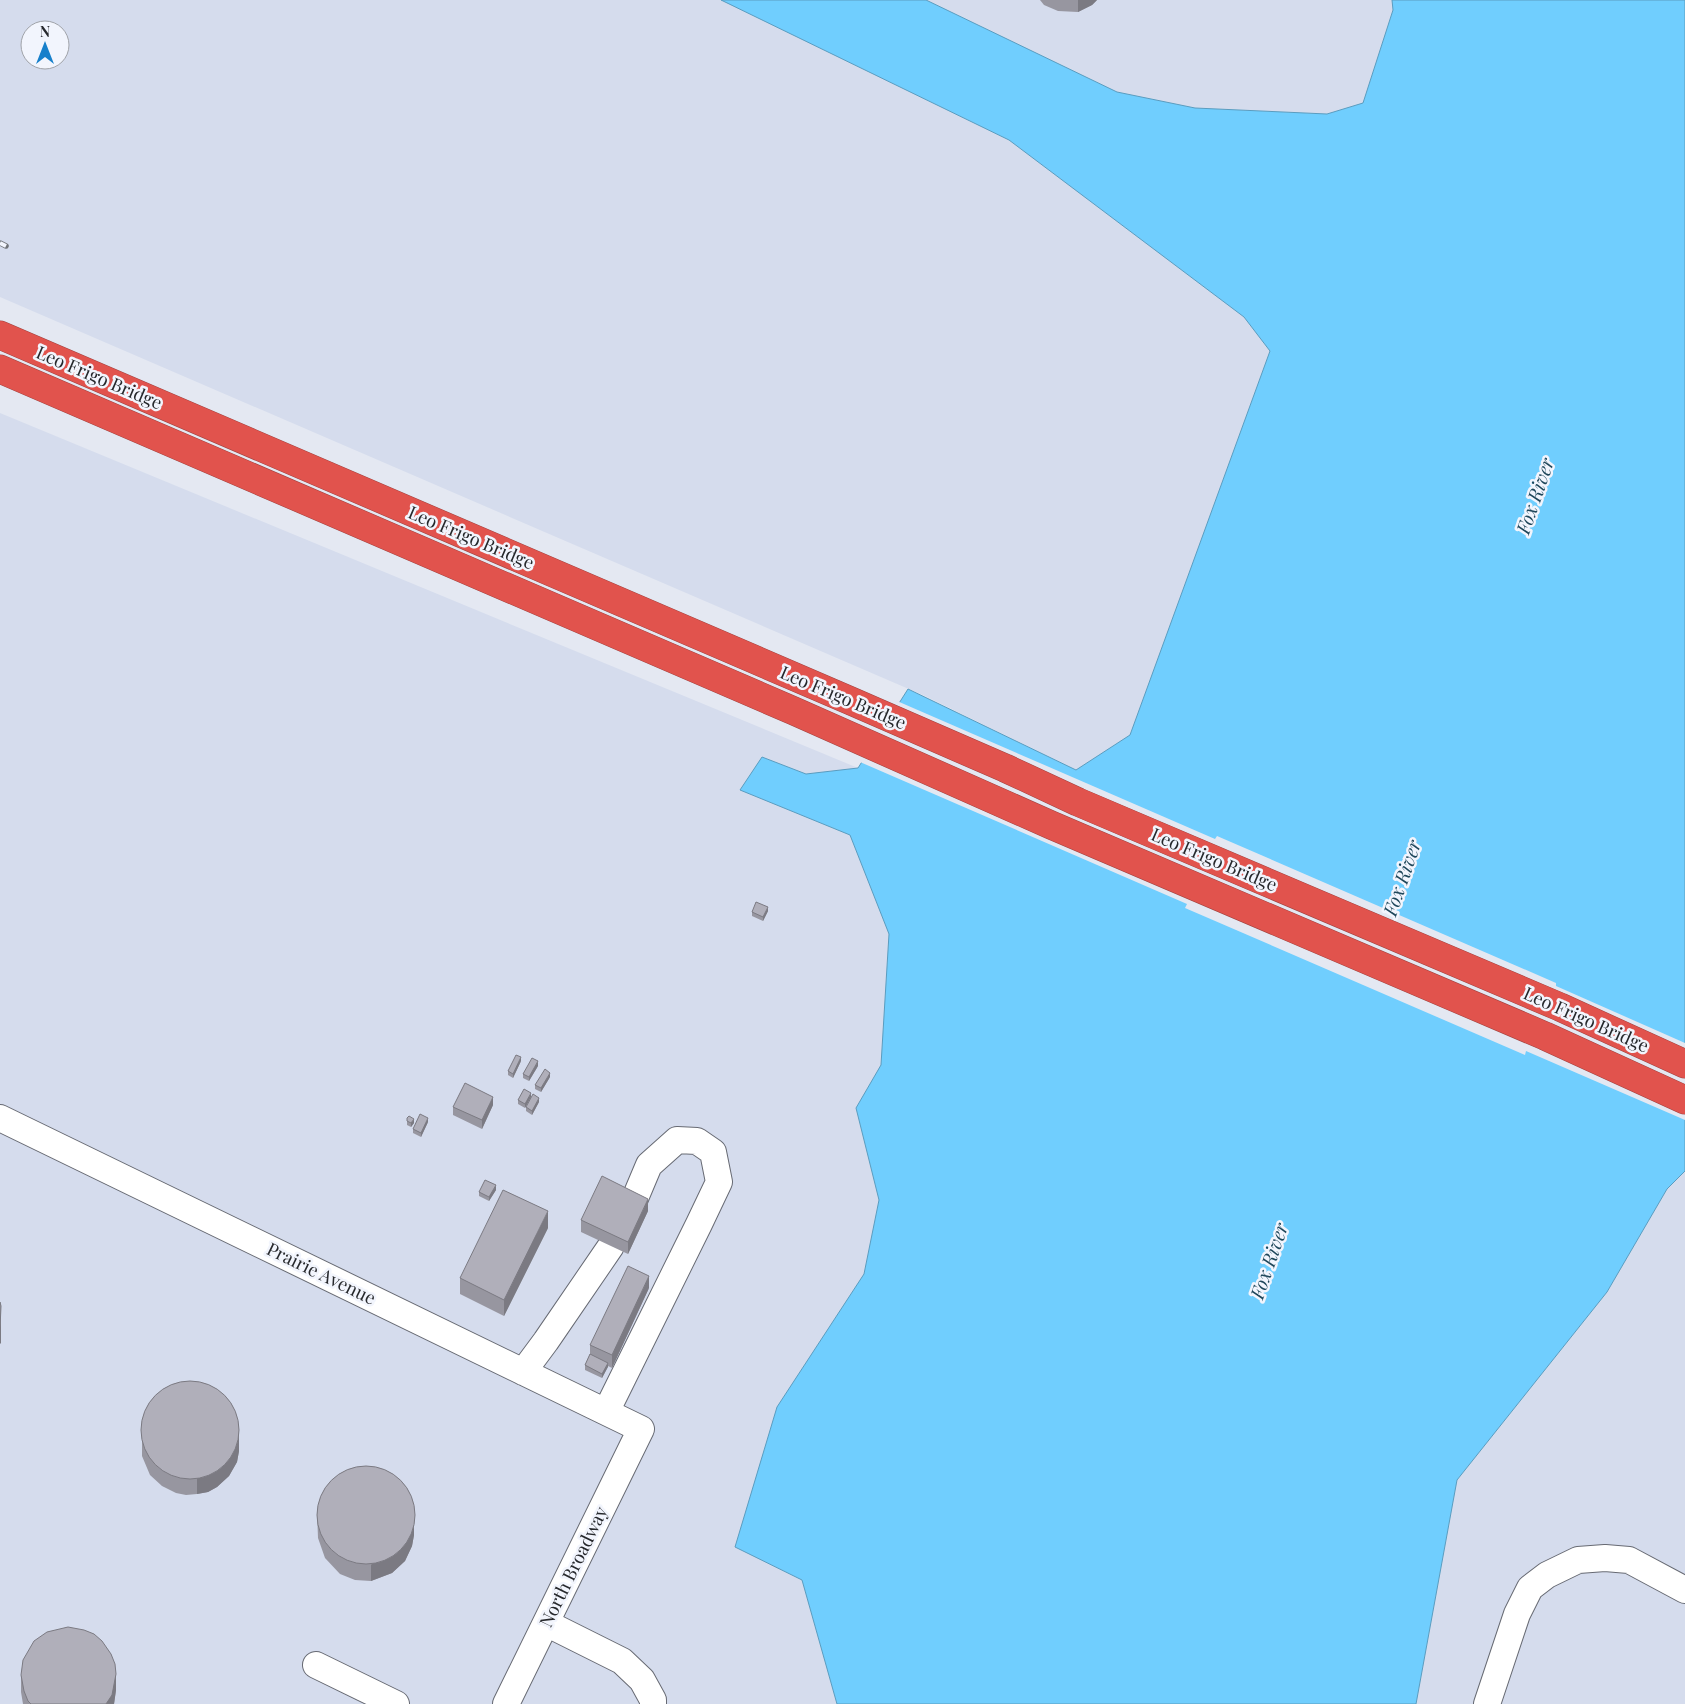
<svg xmlns="http://www.w3.org/2000/svg" width="1685" height="1704" font-family="'Playfair Display',serif">
<rect width="100%" height="100%" fill="#e4e8f2"/>
<!-- built -->
<path fill="#d5dced" fill-rule="evenodd" d="M0,0H721L1009,140L1244,317L1270,351L1130,735L1076,770L925,696L0,297ZM30,30H60V60H30Z
M926,0H1392L1393,10L1363,103L1327,114L1195,108L1117,92Z
M0,413L858,768L806,774L762,757L741,790L850,835L889,934L881,1065L856,1108L879,1200L864,1274L777,1407L802,1580L837,1704H0Z
M1685,1171V1704H1416L1457,1480L1607,1292L1667,1189Z"/>
<!-- water -->
<path fill="#70cefe" stroke="#5a9cbf" d="M721,0H926L1117,92L1195,108L1327,114L1363,103L1393,10L1392,0H1685V1171L1667,1189L1607,1292L1457,1480L1416,1704H837L802,1580L735,1547L777,1407L864,1274L879,1200L856,1108L881,1065L889,934L850,835L740,790L762,757L806,774L858,768L908,689L1076,770L1130,735L1270,351L1244,317L1009,140Z"/>
<!-- pier -->
<path fill="#e4e8f2" d="M897,701L1215,839L1217,836L1556,983V986L1685,1043V1120L1526,1051L1525,1055L1185,908L1187,904L860,762Z"/>
<g fill="none" stroke-linecap="round" stroke-linejoin="round">
<defs>
<path id="minor" d="M0,1118L641,1429L506,1704
M523,1372L546,1341L611,1246
M606,1412L699,1224L719,1182L713,1152L697,1141L677,1140L649,1165L633,1203
M546,1623L622,1661L642,1680L653,1700V1704
M316,1665L396,1704
M1487,1704L1517,1614L1530,1588L1547,1575L1578,1560L1605,1558L1629,1560L1685,1590"/>
<path id="highway" d="M0,335L851,701L1005,768L1078,802L1560,1007L1685,1064
M0,369L794,711L1051,825L1545,1036L1685,1100"/>
</defs>
<!-- minor casing -->
<use href="#minor" stroke="#676a73" stroke-width="28"/>
<!-- highway casing -->
<use href="#highway" stroke="#a04441" stroke-width="29"/>
<!-- minor -->
<use href="#minor" stroke="#fff" stroke-width="26"/>
<!-- highway -->
<use href="#highway" stroke="#e1534d" stroke-width="28"/>
<defs>
<path id="rail" d="M0,243L6,246"/>
</defs>
<!-- rail casing -->
<use href="#rail" stroke="#707379" stroke-width="5.5"/>
<!-- rail -->
<use href="#rail" stroke="#f2f5fd" stroke-width="4" stroke-dasharray="11" stroke-linecap="butt"/>
</g>
<!-- wall -->
<path fill="#9796a0" d="M1040,0H1097L1092,5L1078,12L1058,11L1044,5Z
M768,911L763,921L752,916V912Z
M521,1061L513,1078L508,1075V1071Z
M538,1066L529,1081L523,1078V1074Z
M550,1077L541,1092L535,1089V1085Z
M531,1097L525,1108L518,1104V1100Z
M539,1102L532,1115L526,1111V1107Z
M493,1105L482,1129L453,1115V1107Z
M407,1118L414,1123L411,1127L407,1125Z
M428,1122L421,1137L413,1133V1129Z
M496,1190L489,1201L479,1196V1192Z
M648,1211L628,1254L581,1232V1220Z
M548,1228L504,1316L460,1294V1278Z
M649,1288L612,1368L608,1366L602,1378L585,1370V1365L590,1354V1345Z
M142,1418L239,1424V1451L237,1462L229,1476L217,1487L208,1492L197,1494L186,1495L176,1493L162,1486L150,1475L142,1456Z
M317,1511L414,1535L412,1546L405,1561L392,1573L371,1581L355,1580L340,1574L325,1558L318,1538Z
M21,1675L116,1690L114,1704H23L21,1692Z"/>
<!-- shaded-wall -->
<path fill="#7b7a82" d="M1078,0H1097L1092,5L1078,12Z
M768,907V911L763,921V917Z
M521,1057V1061L513,1078V1074Z
M538,1061V1066L529,1081V1077Z
M550,1073V1077L541,1092V1088Z
M531,1093V1097L525,1108V1104Z
M493,1097V1105L482,1129V1120Z
M539,1098V1102L532,1115V1111Z
M428,1118V1122L421,1137V1133Z
M414,1119V1123L411,1127V1123Z
M496,1185V1190L489,1201V1197Z
M648,1199V1211L628,1254V1242Z
M548,1211V1228L504,1316V1300Z
M649,1276V1288L612,1368V1355Z
M1,1306V1343L0,1344V1328Z
M608,1363V1367L602,1378V1374Z
M239,1435V1451L237,1462L229,1476L217,1487L208,1492L197,1494V1478Z
M414,1519V1535L412,1546L405,1561L392,1573L371,1581V1565Z
M116,1674V1690L114,1704H106Z"/>
<!-- building -->
<path fill="#b0afba" stroke="#7b7a82" d="M756,902L768,907L763,917L752,912Z
M516,1055L521,1057L513,1074L508,1071Z
M532,1058L538,1061L529,1077L523,1074Z
M545,1069L550,1073L541,1088L535,1085Z
M465,1083L493,1097L482,1120L453,1107Z
M524,1089L531,1093L525,1104L518,1100Z
M533,1094L539,1098L532,1111L526,1107Z
M420,1114L428,1118L421,1133L413,1129Z
M409,1116L414,1119L411,1123L407,1121V1118Z
M602,1176L648,1199L628,1242L581,1220Z
M485,1180L496,1185L489,1197L479,1192Z
M503,1190L548,1211L504,1300L460,1278Z
M628,1266L649,1276L612,1355L590,1345Z
M0,1302L1,1306L0,1328Z
M590,1354L608,1363L602,1374L585,1365Z
M141 1430a49 49 0 1 1 98 0a49 49 0 1 1-98 0Z
M317 1515a49 49 0 1 1 98 0a49 49 0 1 1-98 0Z
M68,1627L84,1630L94,1634L102,1641L111,1654L115,1664L116,1674L112,1695L106,1704H31L28,1701L24,1691L21,1675L23,1660L34,1641L47,1632Z"/>
<g text-anchor="middle" stroke-width="5" stroke-linejoin="round" paint-order="stroke">
<!-- street labels -->
<g font-size="18" fill="#26282c" stroke="#f2f5fd">
<text transform="translate(99 378) rotate(23)" y="6">Leo Frigo Bridge</text>
<text transform="translate(471 538) rotate(23)" y="6">Leo Frigo Bridge</text>
<text transform="translate(843 698) rotate(23)" y="6">Leo Frigo Bridge</text>
<text transform="translate(1214 860) rotate(23)" y="6">Leo Frigo Bridge</text>
<text transform="translate(1586 1020) rotate(24)" y="6">Leo Frigo Bridge</text>
<text transform="translate(321 1274) rotate(26)" y="6">Prairie Avenue</text>
<text transform="translate(574 1567) rotate(-64)" y="6">North Broadway</text>
</g>
<!-- water labels -->
<g font-size="19" font-style="italic" fill="#1f475b" stroke="#f2f5fd">
<text transform="translate(1535 496) rotate(-71)" y="7">Fox River</text>
<text transform="translate(1402 878) rotate(-71)" y="7">Fox River</text>
<text transform="translate(1269 1261) rotate(-71)" y="7">Fox River</text>
</g>
</g>
<!-- north arrow -->
<g transform="translate(45 45)"><circle r="24" fill="#f2f5fd" stroke="#a0a3a9"/>
<path d="M0-4L9 19L0 12L-9 19Z" fill="#1780cb"/>
<text y="-8" font-size="14" font-weight="bold" text-anchor="middle" fill="#26282c">N</text>
</g>
</svg>
